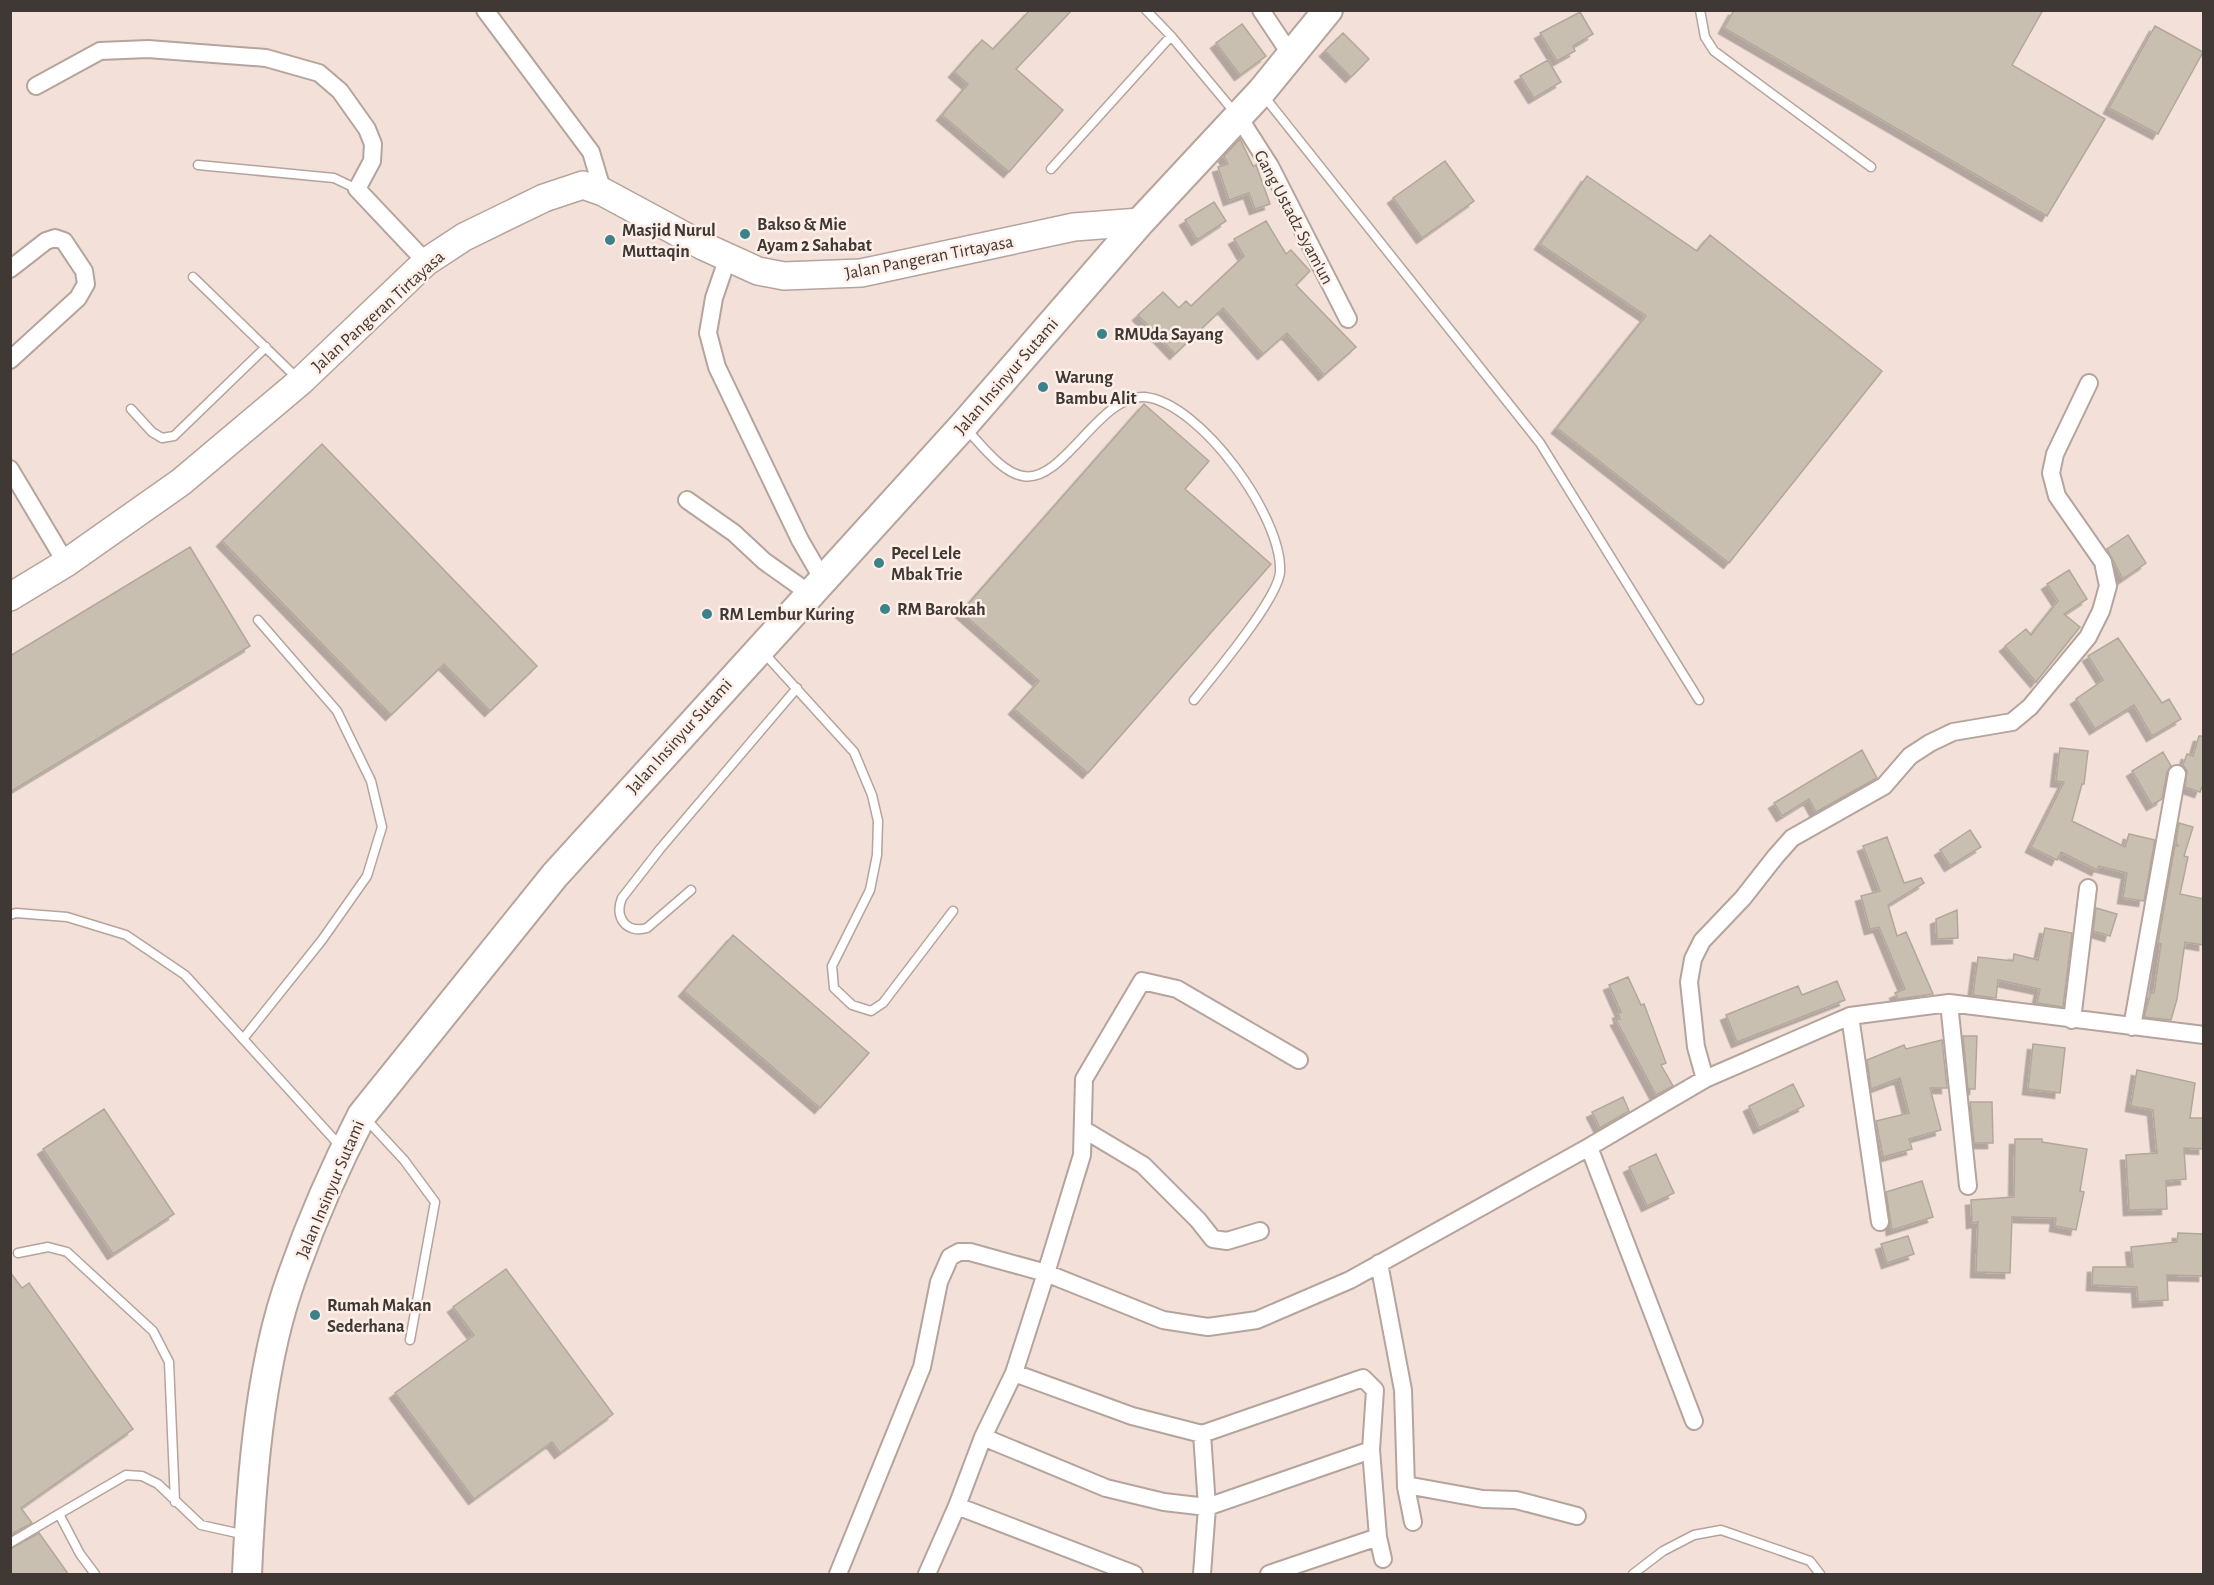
<svg xmlns="http://www.w3.org/2000/svg" width="2214" height="1585" font-family="'Alegreya Sans',sans-serif">
<defs>
<filter id="shadow"><feDropShadow dx="-5.5" dy="5.5" stdDeviation="0" flood-color="#0004"/></filter>
</defs>
<rect width="100%" height="100%" fill="#f3e0d8"/>
<!-- building -->
<path fill="#c9bfb0" stroke="#b2a899" stroke-width="1.5" filter="url(#shadow)" d="M1030,10H1072L1016,69L1063,110L1009,172L942,115L968,84L954,72L982,40L993,49Z
M1734,10H2043L2012,65L2105,119L2047,216L1724,28Z
M1580,12L1593,34L1573,46L1575,51L1557,61L1540,33Z
M1242,24L1266,56L1240,75L1216,43Z
M2155,26L2203,52L2158,134L2109,108Z
M1343,33L1369,59L1351,77L1325,51Z
M1548,60L1561,82L1534,98L1520,76Z
M1240,139L1253,166L1256,165L1270,204L1255,209L1249,193L1229,200L1218,167L1228,164L1224,156Z
M1445,161L1474,201L1422,238L1393,198Z
M1587,176L1697,251L1710,235L1882,371L1729,563L1557,428L1646,316L1540,244Z
M1214,202L1226,221L1197,240L1185,220Z
M1266,221L1286,254L1291,250L1310,271L1296,285L1356,347L1324,375L1287,333L1263,354L1223,308L1175,354L1138,315L1163,292L1179,308L1186,301L1191,306L1244,256L1234,239Z
M1144,404L1209,461L1185,489L1271,564L1088,773L1014,709L1039,681L961,612Z
M322,444L537,666L490,711L444,664L391,715L222,541Z
M2128,535L2146,563L2123,579L2107,549Z
M190,547L250,646L10,792V656Z
M2069,570L2087,599L2064,614L2080,627L2036,682L2005,646L2026,629L2031,635L2058,601L2047,584Z
M2118,638L2162,703L2169,699L2181,719L2152,736L2134,705L2095,729L2076,699L2103,680L2088,656Z
M2199,736H2204V782L2200,792L2185,787L2187,771L2183,765L2187,754L2193,756Z
M2060,748L2088,751L2084,784H2082L2072,821L2125,847L2129,834L2155,840L2144,901L2123,898L2127,873L2099,866L2097,870L2061,852L2057,860L2031,847L2064,782L2056,781Z
M1862,750L1877,778L1816,812L1809,799L1782,816L1774,803Z
M2163,752L2171,766L2167,772L2162,799L2152,805L2132,771Z
M2179,823L2193,827L2184,856L2188,857L2180,894L2204,899V945L2185,942L2177,999L2171,1020L2144,1017L2151,992L2154,993L2161,944L2158,943L2175,845L2178,846L2176,842Z
M1970,830L1981,847L1950,866L1940,850Z
M1887,837L1904,883L1921,878L1924,883L1888,905L1897,936L1906,932L1933,994L1898,999L1895,993L1905,989L1879,927L1870,929L1861,896L1880,891L1863,846Z
M2096,908L2117,914L2110,936L2093,931Z
M1957,910L1958,938L1937,939L1936,919Z
M2045,928L2072,933L2063,1007L2037,1003L2040,989L1998,980L1996,998L1973,995L1978,957L2013,961L2014,954L2038,960Z
M733,935L869,1053L820,1108L684,991Z
M1628,977L1641,1005L1644,1004L1666,1063L1661,1065L1673,1086L1656,1095L1616,1020L1620,1019L1618,1013L1621,1012L1609,985Z
M1837,981L1845,1000L1737,1042L1726,1015L1798,986L1802,995Z
M1963,1036H1977L1975,1089H1968Z
M1942,1040L1947,1088H1930L1941,1130L1909,1139L1912,1149L1883,1157L1876,1121L1909,1113L1900,1078L1871,1089L1867,1060L1904,1045L1906,1049Z
M2033,1044L2065,1048L2060,1093L2028,1089Z
M2137,1070L2195,1083L2190,1118H2204V1149L2184,1148L2186,1179L2166,1181L2167,1209L2129,1210L2126,1155L2157,1153L2153,1110L2131,1106Z
M1793,1084L1804,1106L1759,1128L1749,1106Z
M1623,1097L1629,1111L1600,1128L1592,1112Z
M1970,1102H1992L1993,1143H1974Z
M104,1109L174,1214L113,1254L43,1149Z
M2015,1139H2042V1142L2087,1149L2080,1191L2084,1192L2076,1230L2055,1226L2056,1218L2012,1217L2010,1273L1976,1272L1978,1222L1972,1223L1971,1200L2014,1197Z
M1656,1154L1674,1193L1647,1206L1629,1167Z
M1922,1181L1933,1217L1892,1230L1886,1192Z
M2178,1233L2204,1234V1276L2167,1275L2168,1300L2138,1302L2137,1287L2092,1285L2093,1267H2133L2131,1247L2177,1242Z
M1908,1236L1914,1254L1887,1263L1881,1244Z
M506,1269L613,1414L560,1453L552,1442L474,1499L395,1393L474,1335L453,1307Z
M10,1272L22,1288L29,1283L133,1429L21,1508L32,1523L10,1535Z
M39,1533L69,1575H10V1549Z"/>
<g fill="none" stroke-linecap="round" stroke-linejoin="round">
<defs>
<path id="service" d="M1146,10L1171,36L1236,114
M1700,10L1705,37L1714,51L1871,167
M1263,95L1540,443L1699,700
M198,165L334,178L357,189
M1051,169L1171,36
M193,277L298,379
M131,409L152,432L162,438L174,436L266,347
M967,430C981,444 1002,473 1023,476C1063,484 1100,393 1145,397C1201,403 1283,518 1280,572C1278,599 1213,676 1194,700
M763,652L854,752L872,795L878,821L877,855L870,890L832,966L834,988L852,1005L871,1011L883,1003L953,911
M691,890L647,928C626,934 614,917 622,898L660,849L797,688
M10,915L16,913L67,917L126,935L185,975L341,1147
M243,1039L322,940L367,876L382,827L371,781L337,711L258,620
M366,1119L404,1160L435,1202L410,1340
M18,1253L48,1247L67,1252L153,1331L169,1362L175,1502
M10,1543L59,1514
M95,1574L80,1554L59,1514L126,1475L142,1476L158,1484L201,1525L246,1535
M1633,1574L1663,1551L1694,1535L1721,1530L1810,1561L1820,1574"/>
<path id="minor" d="M485,10L591,152L603,192
M1261,10L1291,55
M36,86L100,51L148,49L266,58L319,73L340,91L367,129L373,144L372,161L357,189L426,262
M1238,116L1270,166L1348,319
M728,257L714,298L708,333L717,367L800,540L822,578
M10,269L46,241L55,238L64,241L84,271L86,284L78,298L10,360
M10,469L66,563
M687,500L734,533L764,561L809,593
M1949,1003L1968,1186
M1850,1016L1880,1222
M2072,1020L2088,888
M2132,1027L2177,774
M1705,1079L1696,1047L1689,982L1693,959L1702,941L1743,898L1776,856L1792,838L1884,786L1910,756L1930,743L1953,732L2012,722L2030,707L2088,637L2101,611L2108,586L2103,562L2057,496L2051,473L2055,454L2089,383
M1083,1129L1143,1165L1198,1220L1213,1239L1227,1241L1260,1231
M1589,1147L1694,1421
M1379,1263L1403,1390L1406,1487L1413,1522
M1014,1373L1132,1416L1202,1434L1363,1378L1375,1390L1371,1450L1378,1537L1383,1559
M1202,1434L1207,1507L1202,1574
M983,1437L1106,1488L1164,1502L1207,1507L1371,1450
M1406,1485L1483,1499L1516,1500L1577,1516
M957,1506L1134,1574
M838,1574L922,1367L939,1282L950,1257L959,1252H970L1046,1273L1163,1320L1208,1327L1257,1320L1350,1280L1589,1147L1705,1079L1850,1016L1949,1003L2204,1035
M927,1574L957,1506L983,1437L1014,1373L1046,1273L1082,1155L1084,1079L1142,981L1177,989L1299,1060
M1269,1574L1378,1537"/>
<path id="primary" d="M10,597L66,563L181,482L301,381L426,262L464,237L544,198L583,185L603,192L703,246L758,271L784,276L861,273L1074,227L1140,222"/>
<path id="trunk" d="M247,1574C251,1485 259,1376 287,1291C307,1231 333,1171 362,1115L555,875L963,426L1140,222L1261,92L1328,10"/>
</defs>
<!-- service casing -->
<use href="#service" stroke="#b5a49c" stroke-width="11"/>
<!-- minor casing -->
<use href="#minor" stroke="#b5a49c" stroke-width="20"/>
<!-- primary casing -->
<use href="#primary" stroke="#b5a49c" stroke-width="30"/>
<!-- trunk casing -->
<use href="#trunk" stroke="#b5a49c" stroke-width="32"/>
<!-- service -->
<use href="#service" stroke="#fff" stroke-width="8"/>
<!-- minor -->
<use href="#minor" stroke="#fff" stroke-width="16"/>
<!-- primary -->
<use href="#primary" stroke="#fff" stroke-width="27"/>
<!-- trunk -->
<use href="#trunk" stroke="#fff" stroke-width="28"/>
</g>
<!-- markers -->
<g fill="#3b828a" stroke="#fdeee7" stroke-width="2">
<circle cx="745" cy="234" r="6"/>
<circle cx="610" cy="240" r="6"/>
<circle cx="1102" cy="334" r="6"/>
<circle cx="1043" cy="387" r="6"/>
<circle cx="879" cy="563" r="6"/>
<circle cx="885" cy="609" r="6"/>
<circle cx="707" cy="614" r="6"/>
<circle cx="315" cy="1315" r="6"/>
</g>
<g text-anchor="middle" stroke-width="5" stroke-linejoin="round" paint-order="stroke">
<!-- street labels -->
<g font-size="18" fill="#3f3834" stroke="#fdeee7">
<text transform="translate(1294 217) rotate(62)" y="6">Gang Ustadz Syam'un</text>
<text transform="translate(929 257) rotate(-11)" y="6">Jalan Pangeran Tirtayasa</text>
<text transform="translate(378 311) rotate(-42)" y="6">Jalan Pangeran Tirtayasa</text>
<text transform="translate(1006 376) rotate(-49)" y="6">Jalan Insinyur Sutami</text>
<text transform="translate(679 736) rotate(-48)" y="6">Jalan Insinyur Sutami</text>
<text transform="translate(330 1189) rotate(-67)" y="6">Jalan Insinyur Sutami</text>
</g>
<!-- poi labels -->
<g font-size="18" font-weight="bold" fill="#3f3834" stroke="#fdeee7" text-anchor="start">
<text x="757" y="230">Bakso &amp; Mie<tspan x="757" dy="21">Ayam 2 Sahabat</tspan></text>
<text x="622" y="236">Masjid Nurul<tspan x="622" dy="21">Muttaqin</tspan></text>
<text x="1114" y="340">RMUda Sayang</text>
<text x="1055" y="383">Warung<tspan x="1055" dy="21">Bambu Alit</tspan></text>
<text x="891" y="559">Pecel Lele<tspan x="891" dy="21">Mbak Trie</tspan></text>
<text x="897" y="615">RM Barokah</text>
<text x="719" y="620">RM Lembur Kuring</text>
<text x="327" y="1311">Rumah Makan<tspan x="327" dy="21">Sederhana</tspan></text>
</g>
</g>
<!-- border -->
<rect width="2214" height="1585" fill="none" stroke="#3f3834" stroke-width="24"/>
</svg>
